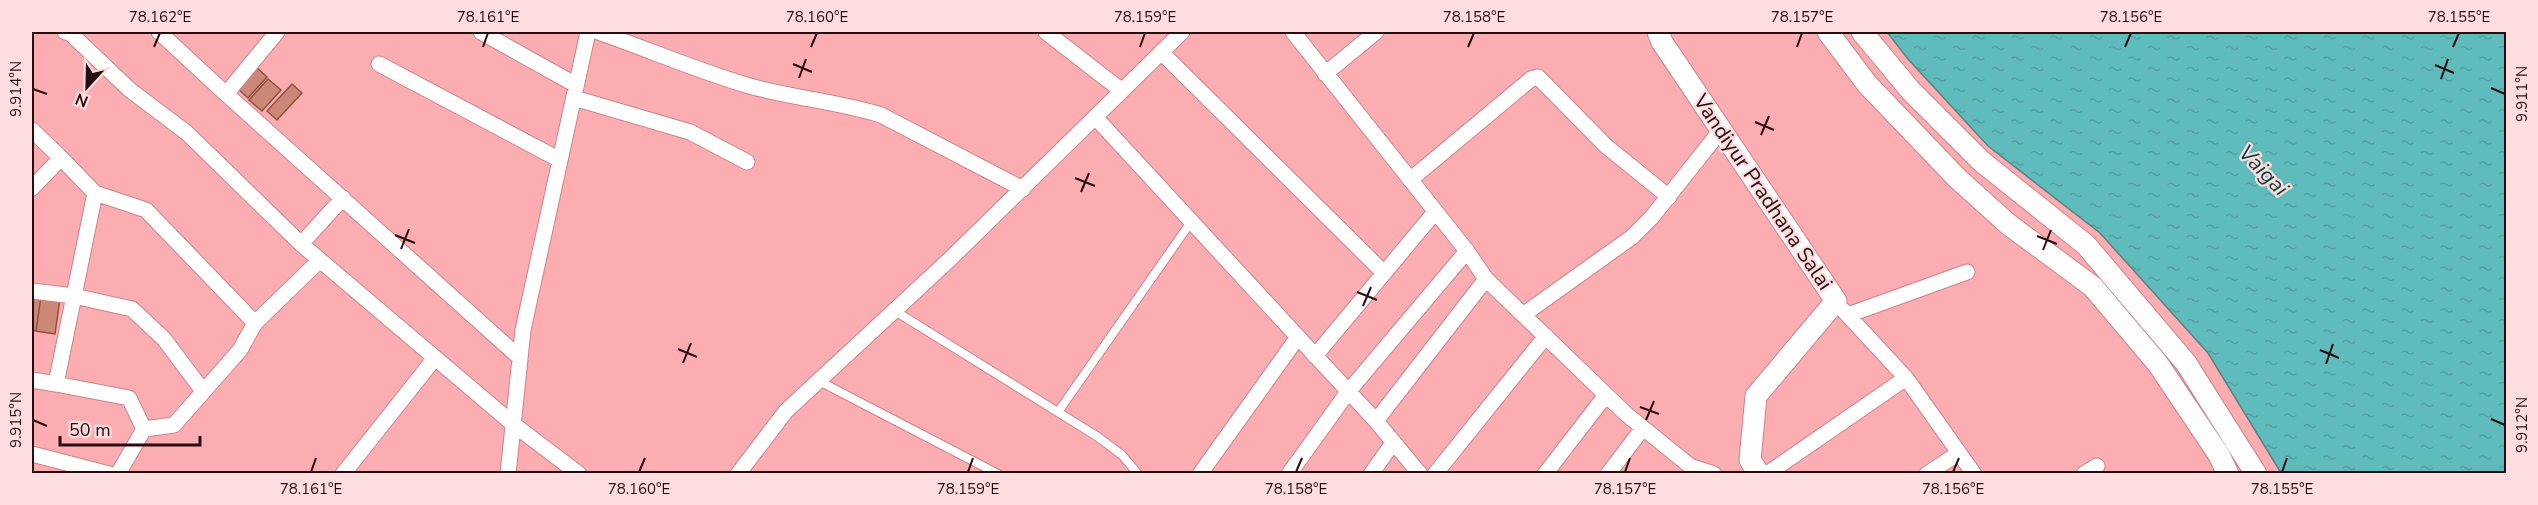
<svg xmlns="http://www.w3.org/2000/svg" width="2538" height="505" font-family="'Nunito Sans',sans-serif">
<defs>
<pattern id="water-ripples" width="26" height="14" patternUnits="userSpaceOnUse" patternTransform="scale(1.5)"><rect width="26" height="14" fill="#60bcbc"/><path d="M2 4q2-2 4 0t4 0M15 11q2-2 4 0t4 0" fill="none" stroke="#53a0a0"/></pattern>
</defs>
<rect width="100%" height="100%" fill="#fcadb2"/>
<!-- water -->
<path fill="url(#water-ripples)" stroke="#4f8788" stroke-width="1.5" d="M1887,32H2506V473H2281L2208,353L2100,233L1988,146L1908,59Z"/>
<!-- building -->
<path fill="#cc8876" stroke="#92503f" stroke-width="1.5" d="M255,66L267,77L248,98L236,87Z
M268,79L281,90L262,111L249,100Z
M292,84L302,93L277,120L267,111Z
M32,295L41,296L36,331L32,330Z
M41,296L60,299L55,334L36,331Z"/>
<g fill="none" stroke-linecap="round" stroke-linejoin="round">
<defs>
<path id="lane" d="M895,311L1098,437L1122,455L1138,474
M819,381L998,474
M1058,412L1191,222"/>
<path id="street" d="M65,32L70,33L130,90L187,133L301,244
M159,32L226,94
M277,32L226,94L520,358
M481,32L576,85
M598,32C647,49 696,70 746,85C790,98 837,101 881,115L1023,189
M1046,32L1122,91
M1293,32L1467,251L1486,279L1626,414L1690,466L1714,474
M1161,52L1384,273
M379,64L560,160
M1325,74L1376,32
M574,98L690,132L747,162
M1095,117L1298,337
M32,130L61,158
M1410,180L1531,79L1538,77L1606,146L1669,197
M32,188L61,158L95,193
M343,198L301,244L513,424L579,474
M32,291L74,296L132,309L164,339L203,391
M1843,310L1906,378
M1523,315L1632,237L1652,217L1721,130
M1848,315L1967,272
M1315,356L1435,212
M32,380L56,384L95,193L146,210L255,323L320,260
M56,384L129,398L144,429
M1376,421L1486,279
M32,454L109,474
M118,474L144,429L174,425L240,350L255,323
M343,474L435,358
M508,474L523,330L588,32
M738,474L786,411L949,260L1182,32
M1200,474L1298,337L1376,421L1420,474
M1289,474L1348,392L1467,251
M1371,474L1393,443
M1435,474L1546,336
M1545,474L1606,395
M1608,474L1643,428
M1767,474L1906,378L1974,474
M1927,474L1959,453
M2084,474L2097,466"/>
<path id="secondary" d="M1658,32L1662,42L1836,301L1756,396L1750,460L1759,474
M1828,32L1867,84L1957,178L2008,224L2093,287L2158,364L2219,455L2228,474
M1862,32L1911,91L1981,161L2086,245L2186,363L2256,474"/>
</defs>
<!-- lane casing -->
<use href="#lane" stroke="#ce8388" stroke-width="10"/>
<!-- street casing -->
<use href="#street" stroke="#ce8388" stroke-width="17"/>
<!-- secondary casing -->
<use href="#secondary" stroke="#ce8388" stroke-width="23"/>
<!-- lane -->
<use href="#lane" stroke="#fff" stroke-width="8"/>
<!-- street -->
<use href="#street" stroke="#fff" stroke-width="15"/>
<!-- secondary -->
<use href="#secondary" stroke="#fff" stroke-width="21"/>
</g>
<!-- ticks -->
<path fill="none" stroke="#280c0f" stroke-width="2" d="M154,47L160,33M483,47L488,33M811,47L817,33M1140,47L1145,33M1468,47L1474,33M1797,47L1802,33M2125,47L2131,33M2453,47L2459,33M793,64L812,72M2435,65L2454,73M799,78L806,59M2441,79L2448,59M2491,88L2505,94M33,89L47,94M1755,122L1774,130M1761,135L1769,116M1075,178L1095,186M1081,192L1089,173M395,235L415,243M2037,236L2057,244M401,249L409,229M2043,250L2051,230M1357,292L1377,300M1363,306L1371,287M678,349L697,357M2320,350L2339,358M683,363L691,343M2326,364L2333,344M1640,407L1659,414M2491,419L2505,425M33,420L47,426M1646,420L1654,401M311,472L316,458M639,472L645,458M968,472L973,458M1296,472L1302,458M1625,472L1630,458M1953,472L1959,458M2282,472L2287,458"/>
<g text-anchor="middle" stroke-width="4.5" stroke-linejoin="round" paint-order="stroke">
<!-- street labels -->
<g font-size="21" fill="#280c0f" stroke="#feddde">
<text transform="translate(1763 192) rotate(56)" y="7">Vandiyur Pradhana Salai</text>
</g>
<!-- water labels -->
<g font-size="22" font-style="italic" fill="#123d3e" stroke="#feddde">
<text transform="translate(2264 170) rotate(46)" y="8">Vaigai</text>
</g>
</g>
<!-- border -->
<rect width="2538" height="505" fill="none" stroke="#feddde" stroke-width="66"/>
<!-- north arrow -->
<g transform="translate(87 87) rotate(202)" stroke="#feddde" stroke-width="4.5" paint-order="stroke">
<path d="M0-4.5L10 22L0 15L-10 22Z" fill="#280c0f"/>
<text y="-9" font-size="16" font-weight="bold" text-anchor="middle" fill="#280c0f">N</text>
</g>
<!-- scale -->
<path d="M60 436v9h140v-9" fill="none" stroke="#280c0f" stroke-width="3"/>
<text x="69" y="436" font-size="18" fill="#280c0f" stroke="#feddde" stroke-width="4.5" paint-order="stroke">50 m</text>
<rect x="33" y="33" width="2472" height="439" fill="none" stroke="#280c0f" stroke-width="2"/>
<g font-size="15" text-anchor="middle" fill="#280c0f">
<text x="160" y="22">78.162°E</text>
<text x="488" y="22">78.161°E</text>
<text x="817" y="22">78.160°E</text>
<text x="1145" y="22">78.159°E</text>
<text x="1474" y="22">78.158°E</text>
<text x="1802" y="22">78.157°E</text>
<text x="2131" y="22">78.156°E</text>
<text x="2459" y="22">78.155°E</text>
<text transform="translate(16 89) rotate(-90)" y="5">9.914°N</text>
<text transform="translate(2522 94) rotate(-90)" y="5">9.911°N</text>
<text transform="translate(16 420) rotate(-90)" y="5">9.915°N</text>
<text transform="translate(2522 425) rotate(-90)" y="5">9.912°N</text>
<text x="311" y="494">78.161°E</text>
<text x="639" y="494">78.160°E</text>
<text x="968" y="494">78.159°E</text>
<text x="1296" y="494">78.158°E</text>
<text x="1625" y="494">78.157°E</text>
<text x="1953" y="494">78.156°E</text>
<text x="2282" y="494">78.155°E</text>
</g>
</svg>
